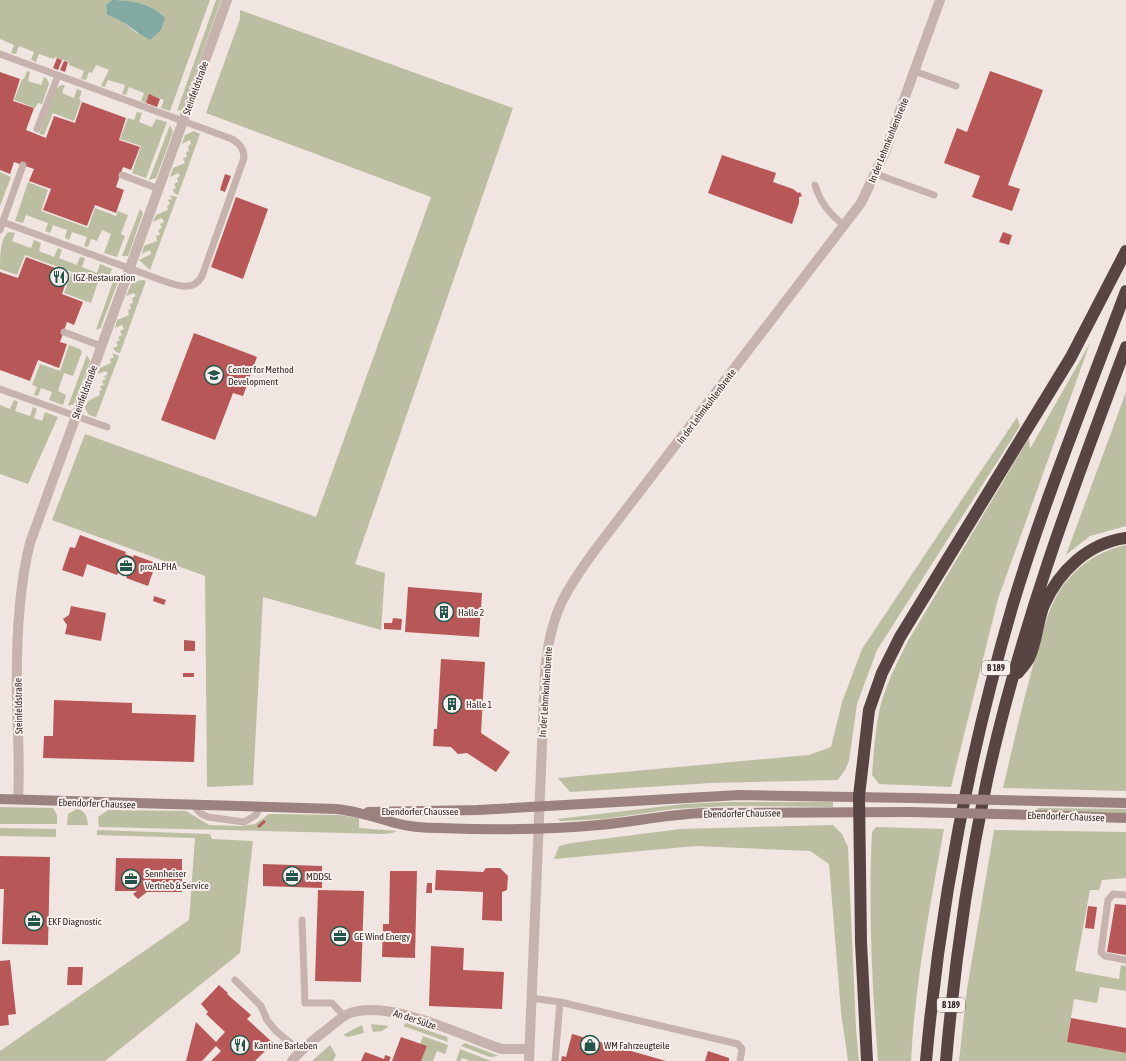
<svg xmlns="http://www.w3.org/2000/svg" width="1126" height="1061" font-family="'Asap Condensed',sans-serif">
<rect width="100%" height="100%" fill="#f0e5e0"/>
<!-- green -->
<path fill="#bcbea2" d="M0,0H112L106,5L107,15L119,19L138,34L133,2L120,0H210L170,111L161,108L164,100L149,95L146,103L141,101L144,93L129,87L126,95L122,94L125,85L108,80L105,87L101,86L109,70L96,65L92,73L89,72L86,80L81,79L84,71L69,65V62L55,57L54,59L39,54L36,62L31,60L34,52L19,46L16,54L11,53L14,45L0,39Z
M216,0H221L182,110L177,111Z
M240,10L513,108L355,564L385,573L381,630L263,597L253,785L207,787L205,576L52,520L85,434L316,517L431,197L206,113L240,19Z
M27,71L30,72L28,81L41,85L44,77L47,79L49,84L42,104L38,103L35,108L14,100L22,79H24Z
M61,85H65L62,93L74,98L77,89L82,91L79,99L81,101L74,121L53,113L44,135L39,134L56,89Z
M137,112L142,113L139,122L152,127L156,119L167,122L146,178L132,173L141,146L120,139L128,118L134,120Z
M170,125L173,132L156,178L149,180Z
M194,131L200,134L178,195L174,193L173,189L176,188L174,184L178,182L177,178L180,176L178,173L170,177L173,168L185,163L183,158L187,157L186,152L189,151L188,146L191,144L190,140L182,144L185,135Z
M0,172L11,177L0,206Z
M28,182L48,190L41,211L88,228L95,208L116,216L118,211L128,215L121,234L125,236L117,257L104,253L111,234L102,230L97,241L91,239L88,247L84,246L87,237L72,232L69,240L65,238L67,230L53,225L50,233L45,231L48,223L26,215L23,223L15,221Z
M170,195L177,197L150,270L139,260L151,254L150,250L142,254L144,246L157,241L156,236L160,235L158,230L162,228L160,224L164,222L162,218L153,222L156,215L168,210L167,206L170,204L168,200L172,199Z
M140,209L143,213L128,256H122Z
M9,232L15,233L12,241L31,248L34,240L41,243L39,251L54,257L58,248L62,250L59,258L77,265L80,257L85,258L82,267L97,273L100,264L112,269L107,282L99,279L91,303L64,293L72,272L25,255L17,275L0,269C0,258 0,237 9,232Z
M116,273L119,279L102,324L101,328L96,330Z
M143,280L146,281L120,353L116,352L113,348L118,346L116,342L120,340L118,337L122,335L120,331L124,329L122,325L115,328L117,320L129,315L128,310L131,309L130,304L133,303L132,298L136,296L134,293L126,296L132,282Z
M1090,343L998,599L951,787L879,784L872,775C874,751 875,727 881,704C887,682 898,661 908,641L1029,438L1030,449Z
M69,345L80,349L82,352L73,376L64,373L58,391L66,395L63,405L49,400L52,392L41,388L38,396L34,395L37,387L32,385L40,364L60,371Z
M112,353L119,356L96,417L89,415L85,408L88,401L100,395L99,391L102,390L100,386L104,385L102,381L106,379L104,376L108,374L106,371L98,374L100,368L111,363L110,359L114,357Z
M87,355L90,361L74,404L68,406Z
M1126,392V526L1090,536L1066,555Z
M14,400L18,402L15,411L30,416L33,407L37,409L34,418L42,421L45,412L58,417L28,484L0,474V405L10,409Z
M1017,417L1020,426L877,650L857,704L849,761L845,770L838,780L711,783L570,792L558,778L809,755L831,747L842,702L862,649Z
M1126,545V791L1003,788C1013,745 1023,702 1035,658C1042,636 1047,610 1060,590C1076,566 1098,551 1126,545Z
M724,802H833V807L730,806L673,809L605,819L561,821L557,819L684,804Z
M0,807L53,808L57,815V824H0Z
M1038,808L1126,809V813L1037,811Z
M77,809C86,811 87,817 88,825H67L68,814Z
M108,810L186,811L209,825L241,826L255,824L269,814L339,815L359,818V828L397,831L392,833L383,834L99,827L98,817Z
M833,825L842,834L848,847L856,1029L859,1061H848L841,1012L829,864L810,851L696,846L554,859L559,846L571,843L680,829Z
M876,827L944,829C930,906 915,983 911,1061H878C872,984 868,909 872,832Z
M0,828L56,829V837L0,836Z
M97,830L210,834L212,839L253,841L240,953L105,1061H0V1051L189,920L195,838L97,835Z
M994,830L1126,832V878L1102,880L1099,890H1090L1075,971L1119,979L1121,965L1126,966V991L1100,987L1097,1003L1074,999L1067,1042L1126,1053V1061H959L967,989Z
M406,1023L447,1037L448,1042L403,1026Z
M371,1024L389,1026L382,1031L373,1032Z
M362,1025L364,1033L348,1037L343,1035Z
M423,1036L448,1045L445,1054L437,1051L433,1061H421L427,1046L420,1044Z
M465,1043L499,1056L490,1057L461,1046Z
M330,1045L336,1055L333,1061H312Z
M460,1049L491,1061H470L462,1058L460,1061H456Z"/>
<!-- water -->
<path fill="#83aaa2" d="M112,0C131,0 152,4 165,18L161,30L150,40C135,32 124,20 107,15L106,5Z"/>
<!-- building -->
<path fill="#b85758" d="M57,58L62,60L58,70L53,68Z
M64,61L68,62L65,72L60,70Z
M990,71L1043,90L1008,185L1020,189L1012,211L972,197L980,176L944,163L957,128L967,132Z
M0,72L20,79L13,101L34,108L26,130L46,138L54,116L75,123L82,102L126,118L119,140L140,147L131,170L123,167L116,187L124,190L116,213L95,205L87,226L43,210L51,189L29,181L34,169L14,162L10,174L0,170Z
M149,94L160,99L157,107L146,103Z
M722,155L776,173L773,182L793,189L798,193L800,192L802,196L799,197V203L792,224L708,193Z
M225,174L231,176L225,192L220,190Z
M236,197L268,209L243,279L211,267Z
M1003,232L1012,235L1009,245L999,242Z
M26,257L69,273L62,294L83,302L74,325L67,322L60,342L67,344L59,368L38,360L30,381L0,370V272L18,278Z
M194,333L257,357L243,396L233,393L215,440L161,420Z
M80,535L126,552L125,554L133,557L134,555L156,563L148,586L126,578L127,576L118,573L117,575L87,564L83,577L62,570L70,547L75,548Z
M408,587L482,593L479,637L405,632Z
M154,596L166,600L164,605L153,601Z
M71,606L106,613L101,641L65,634L67,625L63,619L69,615Z
M393,618L402,619L401,630L384,629V623H392Z
M184,640L195,641V651H184Z
M441,659L485,662L481,733L510,752L496,772L467,753L458,754L451,747L433,746L434,729H437Z
M183,673H194V677H183Z
M54,700L132,703V713L196,715L194,762L43,758L44,736H53Z
M264,820L266,822L259,828L257,826Z
M0,856L50,857L48,945L2,944L4,889H0Z
M116,858L182,859V892H147L138,899L133,894L137,891H115Z
M263,864L322,866V888L263,886Z
M486,868H500L508,876L507,890L502,892V921L482,920L483,892L435,890L436,870L483,872Z
M390,871H417L415,958L382,957L383,924H389Z
M427,883H432V893H426Z
M318,890L364,891L361,982L315,981Z
M1115,904L1126,905V955L1107,952Z
M1088,906L1097,907L1094,929L1085,928Z
M431,946L464,948L463,970L504,972L502,1009L429,1006Z
M10,960L16,1014L8,1015L9,1025L0,1026V961Z
M68,967H83L82,985H67Z
M219,985L228,993L227,994L251,1015L247,1019L273,1043L255,1061H211L221,1051L216,1046L202,1061H186L196,1022L216,1042L225,1032L206,1014L208,1012L201,1004Z
M1071,1018L1126,1028V1053L1067,1042Z
M572,1034L666,1061H561L562,1056L566,1057Z
M401,1037L427,1046L421,1061H392Z
M708,1051L729,1058V1061H705Z
M365,1052L384,1059L385,1055L391,1057L389,1061H361Z"/>
<g fill="none" stroke-linecap="round" stroke-linejoin="round">
<!-- lane -->
<path stroke="#c7b3ad" stroke-width="7" d="M0,54L232,139C240,144 244,149 244,158L202,276C193,293 176,285 161,280L0,221
M914,71L956,86
M37,129L58,76
M876,174L934,195
M122,175L159,189
M815,185C820,202 830,215 844,225
M0,230L23,165
M64,332L101,346
M0,389L107,427
M194,806L200,813L208,817L244,822L256,815L260,807
M1126,895L1113,894L1108,900L1101,952L1105,956L1126,960
M302,920L305,1003H332L344,1016
M235,980L261,1006L267,1020L276,1031L300,1051
M531,998L560,1002L738,1044L742,1049L740,1061
M555,1061L560,1002"/>
<!-- street -->
<path stroke="#c7b3ad" stroke-width="10" d="M18,799C20,768 18,736 17,705C16,655 18,590 30,543L227,0
M292,1061C300,1050 311,1042 321,1034C330,1028 339,1018 348,1014C384,998 457,1033 493,1046L502,1049H529
M529,1061L545,672C550,614 564,592 598,546L861,203L885,152L940,0"/>
<!-- secondary -->
<path stroke="#9b827f" stroke-width="10" d="M0,799L336,809C357,811 375,817 395,823C409,827 425,828 440,828C493,830 546,830 599,825C634,822 669,814 704,813L910,812
M1039,801L1126,803
M368,812L478,810L739,795L913,798
M1036,815L1126,818"/>
<!-- highway -->
<path stroke="#574443" stroke-width="12" d="M1018,673C1021,669 1026,664 1029,658C1037,642 1037,622 1044,605C1059,571 1088,543 1126,538
M867,1061L861,942L859,796L869,710L882,673L900,637L1071,357L1126,251
M926,1061C940,906 969,754 1013,604C1045,498 1087,395 1126,291
M946,1061C954,969 967,876 986,785C1018,635 1072,490 1126,347"/>
<!-- secondary-bridge -->
<path stroke="#9b827f" stroke-width="10" d="M913,798L1039,801
M910,812L1036,815"/>
</g>
<!-- icons -->
<defs>
<symbol id="restaurant-ring" viewBox="-11 -11 22 22"><circle r="9.5" fill="#f8f0ec" stroke="#25544b" stroke-width="1.5"/><path d="M-5-6h1v4h1v-4h1v4h1v-4h1v5L-1.5 .5V6h-2V.5L-5-1ZM5-6V6H3V1.5H1.5Q1.5-4 5-6Z" fill="#25544b"/></symbol>
<symbol id="university-ring" viewBox="-11 -11 22 22"><circle r="9.5" fill="#f8f0ec" stroke="#25544b" stroke-width="1.5"/><path d="M0-5L7-2L0 1L-7-2ZM-4 1L0 2.5L4 1V4Q0 6-4 4Z" fill="#25544b"/></symbol>
<symbol id="office-ring" viewBox="-11 -11 22 22"><circle r="9.5" fill="#f8f0ec" stroke="#25544b" stroke-width="1.5"/><path d="M-6-3h4V-5.5h4V-3h4V5H-6ZM-1-4.5V-3h2v-1.5ZM-6 0V1H6V0Z" fill="#25544b"/></symbol>
<symbol id="building-ring" viewBox="-11 -11 22 22"><circle r="9.5" fill="#f8f0ec" stroke="#25544b" stroke-width="1.5"/><path d="M-4-6H4V6H1V3H-1V6H-4ZM-2.5-4.3h1.7v1.8h-1.7ZM.8-4.3h1.7v1.8H.8ZM-2.5-1h1.7V.8h-1.7ZM.8-1h1.7V.8H.8Z" fill="#25544b"/></symbol>
<symbol id="shop-ring" viewBox="-11 -11 22 22"><circle r="9.5" fill="#f8f0ec" stroke="#25544b" stroke-width="1.5"/><path d="M-5-2.5h2.3a2.7 3.5 0 0 1 5.4 0H5L5.5 6h-11ZM-1.5-2.5h3a1.5 2.3 0 0 0-3 0Z" fill="#25544b"/></symbol>
</defs>
<g fill-rule="evenodd">
<use href="#restaurant-ring" x="48" y="266" width="22" height="22"/>
<use href="#university-ring" x="203" y="364" width="22" height="22"/>
<use href="#office-ring" x="115" y="555" width="22" height="22"/>
<use href="#building-ring" x="433" y="601" width="22" height="22"/>
<use href="#building-ring" x="441" y="693" width="22" height="22"/>
<use href="#office-ring" x="281" y="865" width="22" height="22"/>
<use href="#office-ring" x="120" y="868" width="22" height="22"/>
<use href="#office-ring" x="23" y="910" width="22" height="22"/>
<use href="#office-ring" x="329" y="925" width="22" height="22"/>
<use href="#restaurant-ring" x="229" y="1034" width="22" height="22"/>
<use href="#shop-ring" x="579" y="1034" width="22" height="22"/>
</g>
<g text-anchor="middle" stroke-width="4" stroke-linejoin="round" paint-order="stroke">
<!-- shield labels -->
<g fill="#f8f0ec" stroke="#716765" stroke-width="1">
<rect x="982" y="661" width="28" height="14" rx="3"/>
<rect x="937" y="998" width="28" height="14" rx="3"/>
</g>
<g font-size="9" font-weight="bold" fill="#372c2b">
<text x="996" y="671">B 189</text>
<text x="951" y="1008">B 189</text>
</g>
<!-- street labels -->
<g font-size="10" fill="#372c2b" stroke="#f8f0ec">
<text transform="translate(195 88) rotate(-70)" y="4">Steinfeldstraße</text>
<text transform="translate(888 140) rotate(-68)" y="4">In der Lehmkuhlenbreite</text>
<text transform="translate(84 392) rotate(-70)" y="4">Steinfeldstraße</text>
<text transform="translate(706 406) rotate(-53)" y="4">In der Lehmkuhlenbreite</text>
<text transform="translate(545 692) rotate(-86)" y="4">In der Lehmkuhlenbreite</text>
<text transform="translate(18 706) rotate(-91)" y="4">Steinfeldstraße</text>
<text transform="translate(97 803) rotate(2)" y="4">Ebendorfer Chaussee</text>
<text x="420" y="815">Ebendorfer Chaussee</text>
<text transform="translate(742 813) rotate(-1)" y="4">Ebendorfer Chaussee</text>
<text transform="translate(1066 816) rotate(2)" y="4">Ebendorfer Chaussee</text>
<text transform="translate(415 1019) rotate(18)" y="4">An der Sülze</text>
</g>
<!-- poi labels -->
<g font-size="10" fill="#372c2b" stroke="#f8f0ec" text-anchor="start">
<text x="73" y="281">IGZ-Restauration</text>
<text x="228" y="373">Center for Method<tspan x="228" dy="12">Development</tspan></text>
<text x="140" y="570">proALPHA</text>
<text x="458" y="616">Halle 2</text>
<text x="466" y="708">Halle 1</text>
<text x="145" y="877">Sennheiser<tspan x="145" dy="12">Vertrieb &amp; Service</tspan></text>
<text x="306" y="880">MDDSL</text>
<text x="48" y="925">EKF Diagnostic</text>
<text x="354" y="940">GE Wind Energy</text>
<text x="254" y="1049">Kantine Barleben</text>
<text x="604" y="1049">WM Fahrzeugteile</text>
</g>
</g>
</svg>
